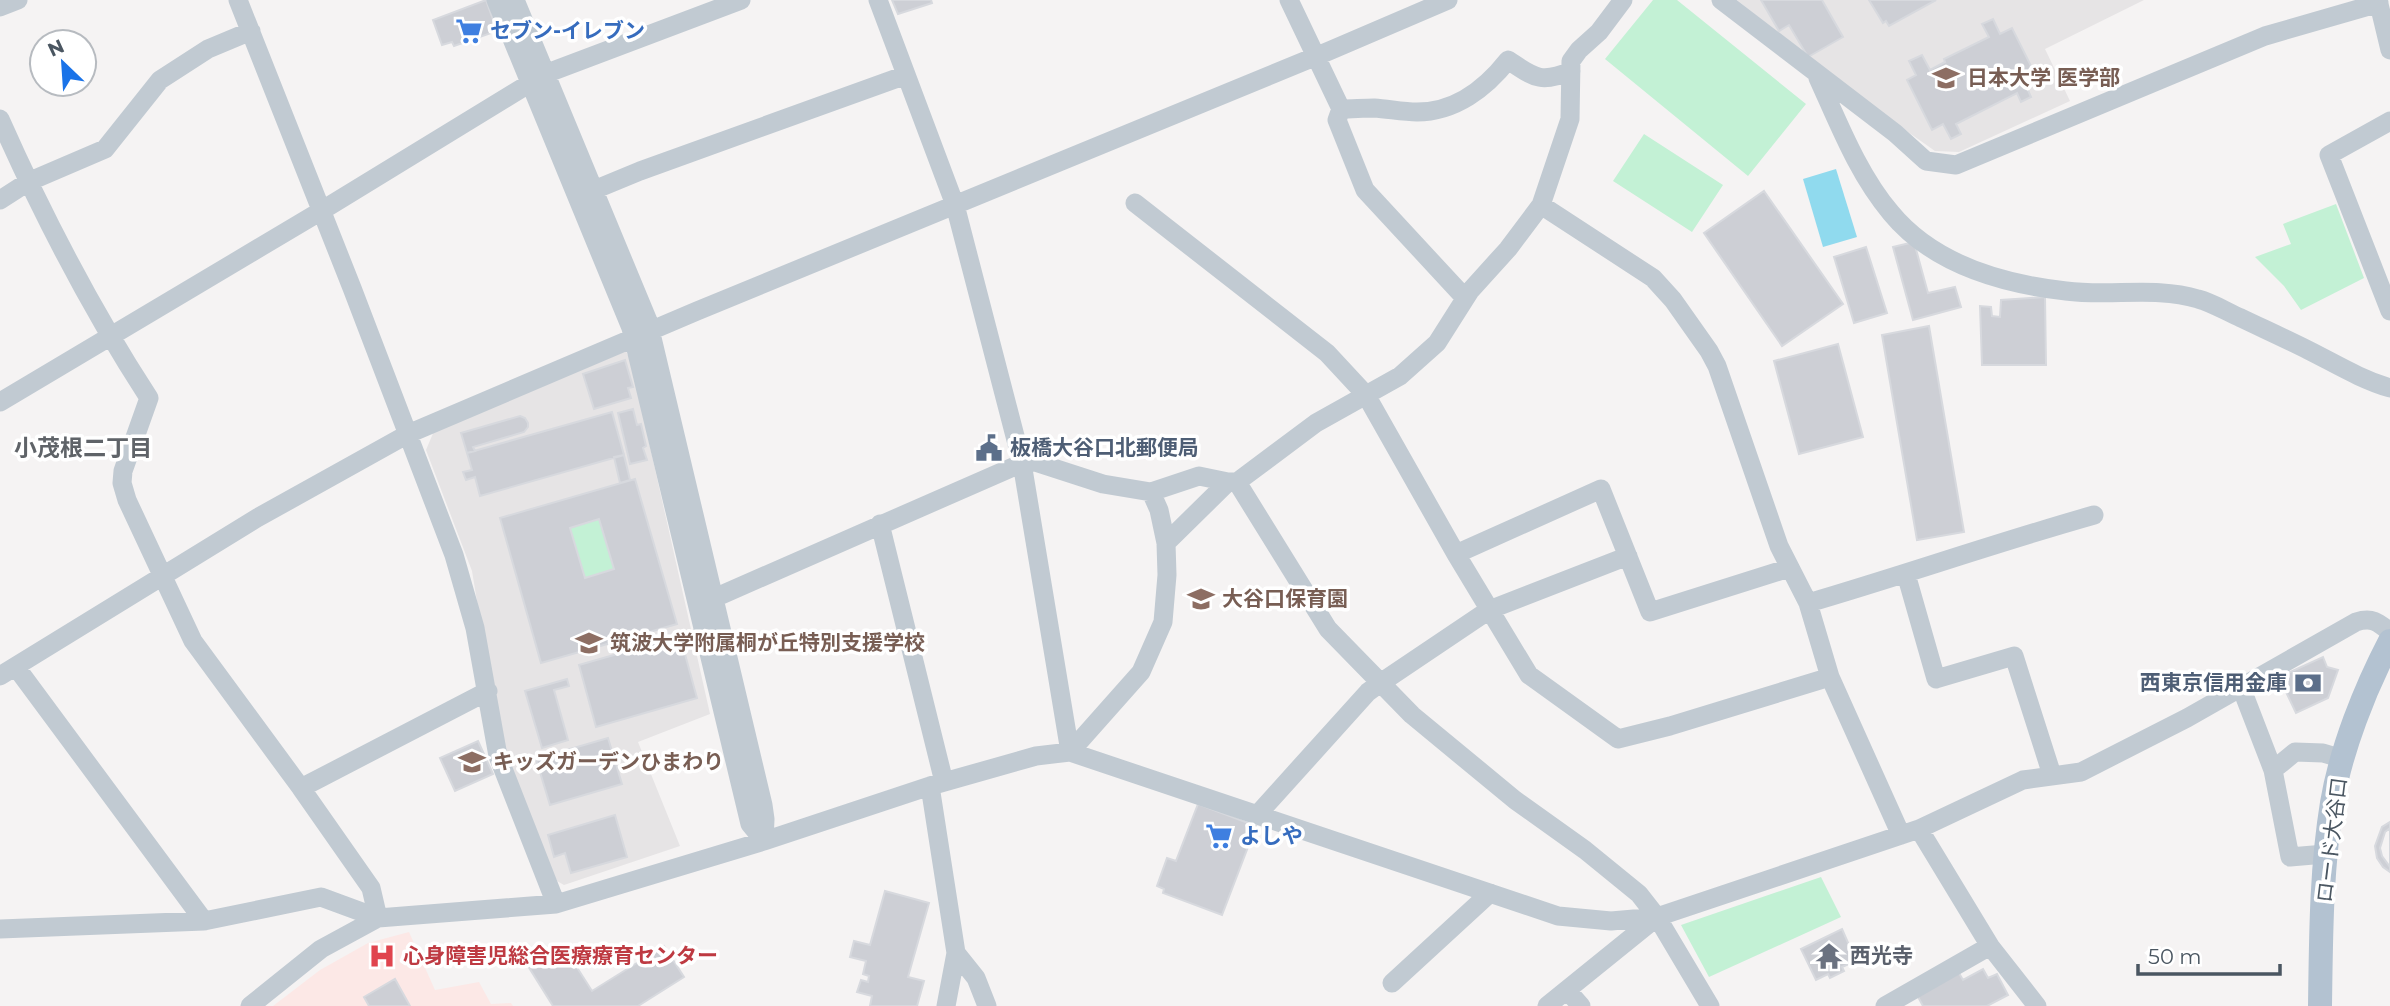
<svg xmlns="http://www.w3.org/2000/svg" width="2390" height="1006" font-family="Montserrat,'Noto Sans JP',sans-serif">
<rect width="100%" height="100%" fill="#f5f3f3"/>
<!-- education -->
<path fill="#e6e4e5" d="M1737,0H2144L2045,49L2070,101L1959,152L1935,151L1847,89Z
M626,351L631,362L710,714L638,742L680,846L564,885L557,881L502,751L472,571L426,450L434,431Z"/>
<!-- medical -->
<path fill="#fce8e6" d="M409,932L435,990L479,982L491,1004L511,1003L513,1006H273L320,970L368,943Z"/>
<!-- green -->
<path fill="#c3f1d5" d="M1653,0H1677L1806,104L1748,176L1605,59Z
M1644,134L1723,185L1692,232L1613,181Z
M2336,204L2364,278L2301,310L2284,286L2255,257L2291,244L2283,224Z
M599,519L614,569L585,578L570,528Z
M1821,877L1841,917L1709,977L1681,925Z"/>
<!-- water -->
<path fill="#90daee" d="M1836,169L1857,237L1823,247L1803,179Z"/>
<!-- building -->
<path fill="#cdcfd5" stroke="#d7d9de" stroke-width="2" fill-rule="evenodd" d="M486,0L497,31L454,46L452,42L442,45L433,20Z
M892,0H931L932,3L898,14Z
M1761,0H1822L1843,37L1808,57L1789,25L1779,31Z
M1869,0H1936L1889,26L1886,21L1883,23Z
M1993,19L2000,34L2012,28L2036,76L2024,81L2031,97L2021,102L2017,93L1956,124L1961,134L1951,139L1943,124L1932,130L1907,80L1916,75L1909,61L1922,55L1930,70L1945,62L1944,59L1989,37L1982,24Z
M1764,191L1843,304L1782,346L1704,233Z
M1914,242L1928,293L1955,287L1961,307L1913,320L1893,247Z
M1866,247L1887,313L1854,323L1834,257Z
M2045,297L2046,365H1982L1980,306L1991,307L1992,316L2000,317L2001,300Z
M1929,326L1964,532L1917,540L1882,335Z
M1838,344L1863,437L1799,454L1774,361Z
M625,360L633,387L628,388L631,398L594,409L583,374Z
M633,409L637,425L641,424L646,446L643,448L647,460L630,464L618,413Z
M612,412L624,455L480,496L475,477L466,480L463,472L472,470L467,453Z
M520,416L525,418L528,423V427L524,432L473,447L475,451L467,453L461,433Z
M624,455L630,480L620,483L614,457Z
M635,479L677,624L541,663L500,518ZM599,519L614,569L585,578L570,528Z
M680,636L697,698L596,727L579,665Z
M2323,657L2327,667L2338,670L2328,698L2296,713L2279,677Z
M567,679L569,686L554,690L568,740L542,748L525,691Z
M608,738L622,784L550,805L536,759Z
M478,741L493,774L455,791L440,758Z
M1198,804L1256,826L1222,915L1163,893L1164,889L1157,886L1167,858L1176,861Z
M615,815L627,857L571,873L565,853L554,857L548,835Z
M2390,822V872L2383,867L2377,858L2375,846L2382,827Z
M2390,828V867L2382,856L2380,848L2385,832Z
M885,891L929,903L908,977L924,981L917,1006H870L872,996L857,992L861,980L868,982L869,976L863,974L866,961L850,957L854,941L870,945Z
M1842,929L1856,961L1842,967L1844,971L1830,978L1828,974L1816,980L1801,949Z
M562,944L592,991L664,946L684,977L638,1006H553L528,966Z
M1983,969L1988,978L1997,974L2008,995L1987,1006H1923L1917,995L1959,973L1963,980Z
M395,979L410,1006H369L364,997Z"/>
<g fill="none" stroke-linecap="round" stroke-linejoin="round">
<!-- minor -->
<path stroke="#c1cad2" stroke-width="19" d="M238,0L352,288L454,555L475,628L498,756L556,904
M496,0L631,328L750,824L764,841
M515,0L648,321L763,805L765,819L764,841
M878,0L955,205L1022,463L1070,752
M1289,0L1341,109L1337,120L1365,190L1465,298
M1721,0L1895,133L1926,161L1956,165L2265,36L2379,3
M2378,0L2390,50
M0,7L18,0
M1818,78C1839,124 1858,174 1891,213C1933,264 2003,284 2066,291C2110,297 2155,286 2198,299C2213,303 2227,312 2241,318C2264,329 2286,339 2308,350C2336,364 2360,379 2390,388
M1341,109C1352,109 1363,108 1374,108C1389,109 1403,112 1417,112C1455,112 1486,88 1508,60C1534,77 1540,84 1571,71
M0,119C43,216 91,309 149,398L123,471L122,483L127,500L193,641L301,788L371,888L378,918
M2390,121L2329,155L2390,311
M594,190L640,171L906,75
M0,200L28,182L105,149L160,80L208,49L251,31
M1135,203L1327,353L1366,395L1456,554L1529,675L1618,739L1670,726L1830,677
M1541,205L1653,278L1673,300L1709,351L1717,366L1779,546L1808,603L1830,677L1901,835
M0,402L321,211L545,74L741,0
M1237,482L1328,629L1412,715L1515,800L1585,850L1639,894L1657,917L1710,1006
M1151,492L1159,510L1166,543
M880,524L944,782
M1456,554L1601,489L1650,612L1789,568
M1906,574L1936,679L2014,656L2052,775
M703,603L1022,463L1032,461L1103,484L1151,492L1199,476L1228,482
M1808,603C1904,575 1998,542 2094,515
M16,667L204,921
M0,676L257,518L408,434L697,311L1329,51L1448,0
M2241,687L2273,770L2290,857L2325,854
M1070,752L1141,672L1163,622L1167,575L1166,543L1228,482H1237L1316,423L1400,376L1437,343L1470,291L1508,249L1541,205L1570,119L1571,61L1579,50L1599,32L1623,0
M2273,770L2295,752L2323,753L2343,759
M930,786L956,953L946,1006
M301,788L488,691
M1257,815L1368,692L1379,684L1489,610L1628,556
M1919,829L1990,946L2037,1006
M0,929L204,921L321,897L378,918
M956,953L976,978L987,1006
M1392,983L1490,893
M1567,990L1581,1006
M250,1006L321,949L378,918L556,904L764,841L930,786L1036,756L1070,752L1558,916L1611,921L1657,917L1919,829L2023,780L2081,772L2187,718L2356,622C2372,617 2378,622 2390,632
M1547,1006L1657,917
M1885,1006L1990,946"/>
<!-- major -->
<path stroke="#b3c2d1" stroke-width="24" d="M2320,1006C2321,938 2321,870 2332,803C2341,749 2365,689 2390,641"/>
</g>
<!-- icons -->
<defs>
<symbol id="supermarket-bare" viewBox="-9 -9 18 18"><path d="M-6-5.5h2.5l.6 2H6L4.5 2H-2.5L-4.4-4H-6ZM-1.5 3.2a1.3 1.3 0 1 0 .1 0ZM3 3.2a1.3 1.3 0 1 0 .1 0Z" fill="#3f7fe0" stroke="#fff" stroke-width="2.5" paint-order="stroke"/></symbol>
<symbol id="university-bare" viewBox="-9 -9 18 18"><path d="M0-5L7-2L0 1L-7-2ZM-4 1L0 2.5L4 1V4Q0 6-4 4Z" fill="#8d6e63" stroke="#fff" stroke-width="2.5" paint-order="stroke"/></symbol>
<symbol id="civic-bare" viewBox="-9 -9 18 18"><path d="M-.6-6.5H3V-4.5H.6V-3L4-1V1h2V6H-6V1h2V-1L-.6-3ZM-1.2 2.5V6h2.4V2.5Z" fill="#5c6f8a" stroke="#fff" stroke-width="2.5" paint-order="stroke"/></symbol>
<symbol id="school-bare" viewBox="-9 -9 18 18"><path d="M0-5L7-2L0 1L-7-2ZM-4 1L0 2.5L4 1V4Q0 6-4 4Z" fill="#8d6e63" stroke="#fff" stroke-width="2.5" paint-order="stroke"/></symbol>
<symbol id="bank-bare" viewBox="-9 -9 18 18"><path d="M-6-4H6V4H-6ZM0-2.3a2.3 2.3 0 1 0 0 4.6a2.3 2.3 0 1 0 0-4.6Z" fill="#5c6f8a" stroke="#fff" stroke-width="2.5" paint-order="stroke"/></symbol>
<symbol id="hospital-bare" viewBox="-9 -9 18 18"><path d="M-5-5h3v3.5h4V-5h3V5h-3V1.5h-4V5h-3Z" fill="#e0444e" stroke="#fff" stroke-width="2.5" paint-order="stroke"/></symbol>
<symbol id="temple-bare" viewBox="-9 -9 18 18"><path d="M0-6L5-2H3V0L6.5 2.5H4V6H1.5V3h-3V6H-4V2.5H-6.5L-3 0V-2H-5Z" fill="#6b7280" stroke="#fff" stroke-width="2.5" paint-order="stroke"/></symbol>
</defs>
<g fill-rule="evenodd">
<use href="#supermarket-bare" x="450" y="12" width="38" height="38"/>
<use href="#university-bare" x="1927" y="59" width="38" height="38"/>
<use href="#civic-bare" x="970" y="429" width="38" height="38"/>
<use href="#school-bare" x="1182" y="580" width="38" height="38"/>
<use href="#school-bare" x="570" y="624" width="38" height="38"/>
<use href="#bank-bare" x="2289" y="664" width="38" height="38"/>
<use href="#school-bare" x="453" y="743" width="38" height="38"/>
<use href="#supermarket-bare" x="1200" y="817" width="38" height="38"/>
<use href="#hospital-bare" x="363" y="937" width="38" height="38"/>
<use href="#temple-bare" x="1810" y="937" width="38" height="38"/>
</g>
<g text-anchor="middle" stroke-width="7" stroke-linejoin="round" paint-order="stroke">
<!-- shop labels -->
<g font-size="21" font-weight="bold" fill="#366cbe" stroke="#fff" text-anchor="start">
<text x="490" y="38">セブン-イレブン</text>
<text x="1240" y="843">よしや</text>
</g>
<!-- education labels -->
<g font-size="21" font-weight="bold" fill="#785e54" stroke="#fff" text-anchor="start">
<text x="1967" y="85">日本大学 医学部</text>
<text x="1222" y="606">大谷口保育園</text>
<text x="610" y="650">筑波大学附属桐が丘特別支援学校</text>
<text x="493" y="769">キッズガーデンひまわり</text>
</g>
<!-- service labels -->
<g font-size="21" font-weight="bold" fill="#4e5e75" stroke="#fff" text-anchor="start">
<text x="1010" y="455">板橋大谷口北郵便局</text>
<text x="2287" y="690" text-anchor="end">西東京信用金庫</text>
</g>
<!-- street labels -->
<g font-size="21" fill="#4a5661" stroke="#fff">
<text transform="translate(2332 840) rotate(-83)" y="7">ロード大谷口</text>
</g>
<!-- health labels -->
<g font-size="21" font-weight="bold" fill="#be3a42" stroke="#fff" text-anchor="start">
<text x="403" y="963">心身障害児総合医療療育センター</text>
</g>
<!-- worship labels -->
<g font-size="21" font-weight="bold" fill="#5b616d" stroke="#fff" text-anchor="start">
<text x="1850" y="963">西光寺</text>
</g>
<!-- neighbourhood labels -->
<g font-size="23" font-weight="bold" fill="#5f6368" stroke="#fff">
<text x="83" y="456">小茂根二丁目</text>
</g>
</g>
<!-- north arrow -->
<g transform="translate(63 63) rotate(335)"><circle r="33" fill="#ffffff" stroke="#b7bbc0" stroke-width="2"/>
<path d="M0-5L12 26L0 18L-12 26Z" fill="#1a73e8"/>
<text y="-10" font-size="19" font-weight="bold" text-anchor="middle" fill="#4a5661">N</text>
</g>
<!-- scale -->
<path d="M2138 964v10h142v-10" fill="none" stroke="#4a5661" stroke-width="3.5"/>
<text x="2148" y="964" font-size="21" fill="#4a5661" stroke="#ffffff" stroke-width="5" paint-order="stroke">50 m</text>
</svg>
